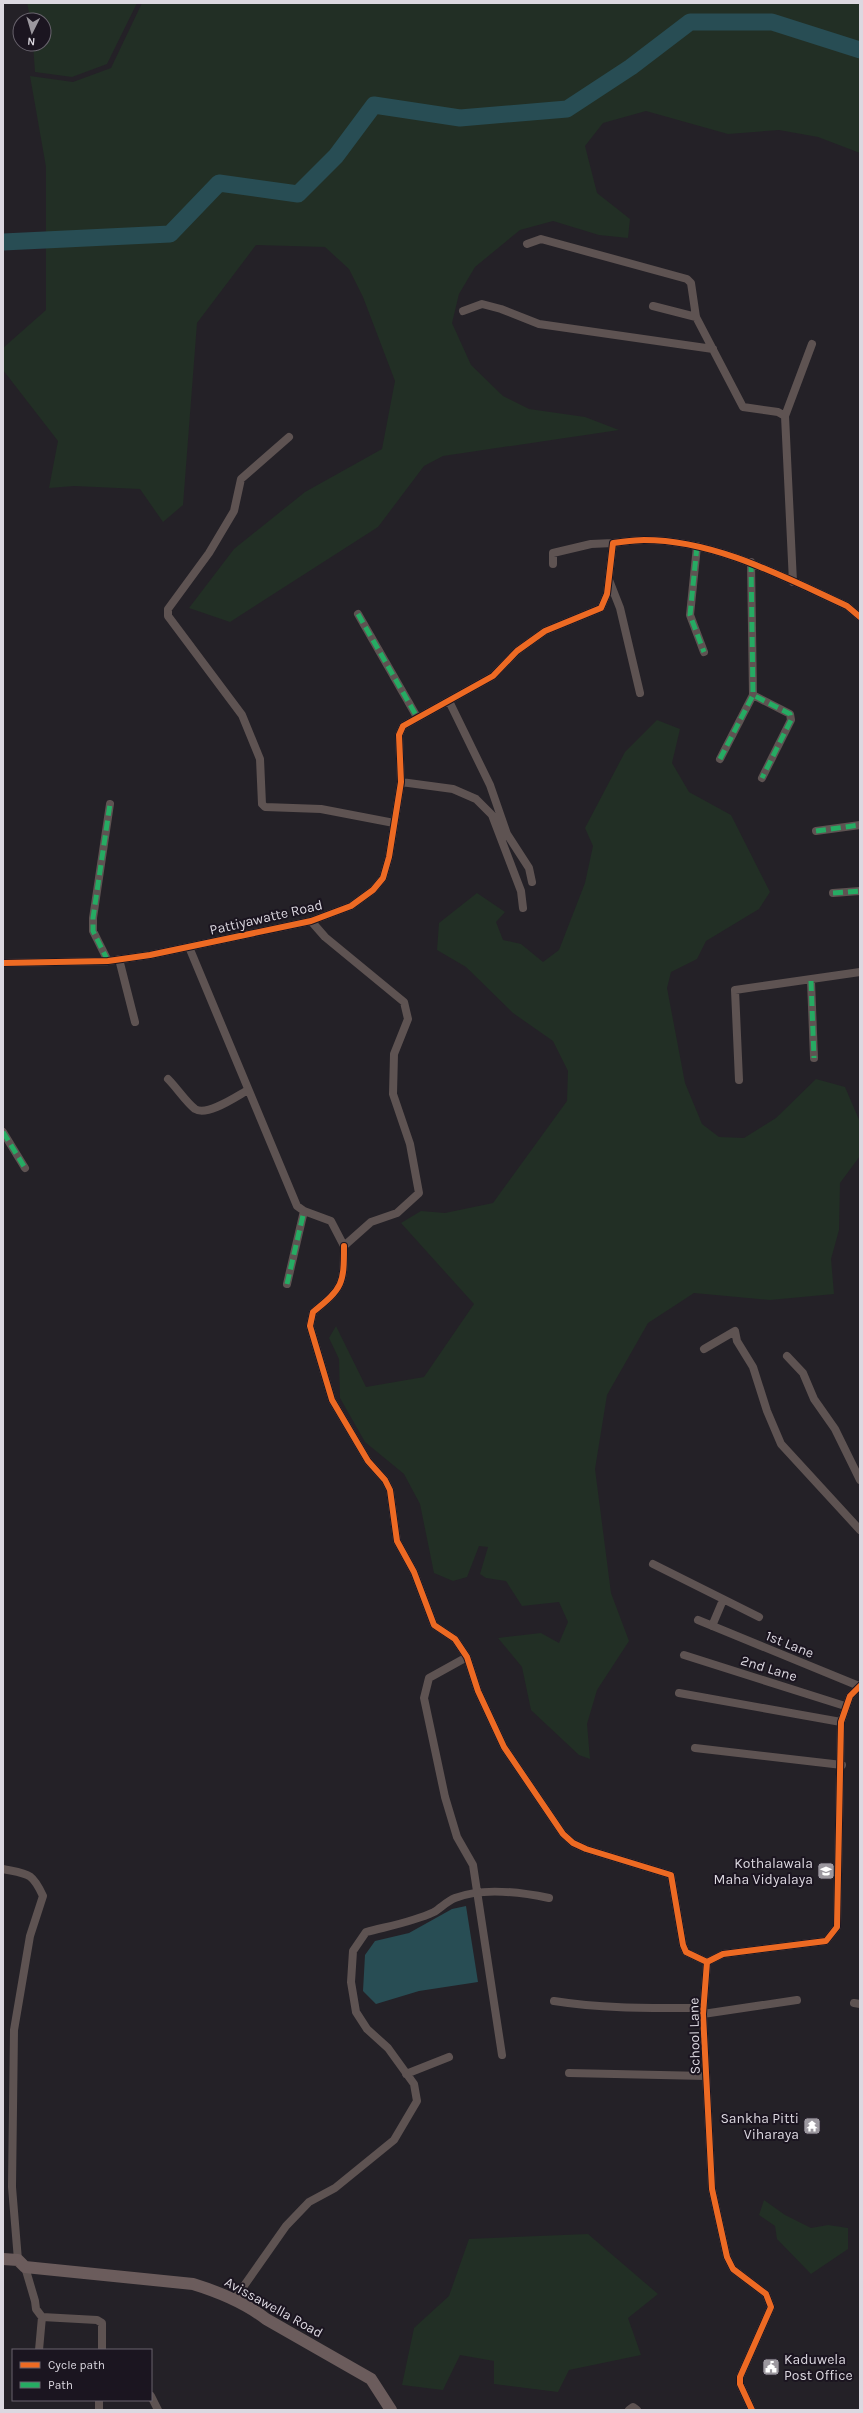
<svg xmlns="http://www.w3.org/2000/svg" width="863" height="2413" font-family="Karla,sans-serif">
<rect width="100%" height="100%" fill="#242127"/>
<!-- green -->
<path fill="#222f25" d="M27,3H137L107,64L72,77L35,72L33,44H44V20H31Z
M142,3H860V153L818,137L779,130L728,134L646,111L603,123L585,146L597,193L630,219L628,238L599,235L553,221L520,230L475,267L459,294L452,323L471,365L503,396L529,409L585,417L619,430L443,456L424,466L378,527L230,622L189,608L234,549L305,492L382,449L395,381L363,297L349,269L325,247L256,245L197,323L183,505L163,522L140,489L74,486L49,488L58,441L3,370V348L46,310V167L30,76L73,82L111,68Z
M657,720L680,729L672,763L689,792L731,815L770,892L759,909L706,941L697,959L671,972L667,988L685,1083L702,1124L719,1137L744,1138L776,1118L816,1079L845,1087L860,1122V1156L840,1183L839,1230L831,1259L834,1294L770,1300L694,1293L648,1323L607,1395L595,1469L611,1593L629,1641L597,1690L587,1724L590,1759L579,1755L531,1710L522,1667L498,1638L541,1633L559,1643L568,1622L559,1602L522,1606L506,1581L486,1578L480,1574L488,1547L479,1546L467,1577L453,1581L434,1573L420,1504L404,1474L365,1442L340,1398L339,1359L329,1338L336,1326L366,1387L424,1377L474,1304L401,1223L421,1211L445,1213L493,1203L567,1101L568,1071L553,1041L513,1013L466,967L437,950L439,923L477,893L505,912L496,922L503,940L521,944L543,962L559,950L585,883L593,846L585,828L625,752Z
M764,2200L785,2215L811,2228L828,2225L848,2228V2249L811,2274L777,2239L775,2226L759,2215Z
M588,2234L658,2294L628,2318L641,2355L569,2370L558,2392L494,2384V2361L460,2355L443,2390L402,2385L414,2328L449,2296L469,2239Z"/>
<!-- water -->
<path fill="#284d54" d="M466,1906L478,1982L419,1991L376,2004L363,1991L365,1955L375,1941L409,1933L452,1909Z"/>
<g fill="none" stroke-linecap="round" stroke-linejoin="round">
<!-- river -->
<path stroke="#284d54" stroke-width="17" d="M3,242L170,234L219,183L298,194L336,156L374,105L460,118L567,109L631,67L690,22H772L860,50"/>
<!-- street -->
<path stroke="#5e5352" stroke-width="8" d="M527,244L541,239L687,279L691,283L696,317L743,407L778,412L785,416L793,582
M653,306L696,317
M463,311L482,304L501,309L539,324L713,349
M785,416L812,344
M289,437L241,479L234,511L209,553L168,609V616L242,715L260,759L262,804L265,807L321,809L394,823
M697,546L690,615L704,652
M751,562L753,695
M553,564V553L591,544L613,543
M609,580L620,608L640,693
M358,614L417,717
M449,701L490,785L507,834L529,868L532,882
M720,759L753,695L790,714L791,720L762,778
M401,782L453,789L476,799L492,815L521,891L523,908
M816,831L860,825
M833,893L860,891
M189,947L297,1206L304,1211L331,1221L344,1246L371,1222L397,1213L419,1193L410,1144L393,1094L394,1054L408,1019L404,1002L325,937L311,921
M119,959L135,1022
M108,961L93,931V918L110,804
M3,963L108,961L150,955L311,921L351,906L373,890L383,878L389,857L401,782L399,735L403,726L493,676L517,651L545,631L601,608L607,594L613,543C623,542 634,540 644,540C715,540 784,577 847,606L860,617
M811,981L814,1058
M168,1079C177,1088 186,1102 195,1109C207,1117 237,1096 248,1090
M739,1080L735,990L860,972
M3,1132L25,1168
M344,1246C344,1284 343,1288 313,1312L310,1326L332,1400L368,1461L385,1480L390,1490L397,1541L414,1572L434,1625L455,1639L467,1657L478,1691L504,1747L563,1834L573,1843L586,1849L671,1875L683,1945L686,1952L707,1962
M287,1284L304,1211
M704,1349L735,1331L737,1341L753,1367L767,1411L781,1444L860,1530
M787,1356L803,1373L814,1399L835,1429L860,1480
M653,1564L759,1617
M698,1620L859,1686
M712,1626L723,1600
M684,1655L845,1706
M467,1657L429,1678L424,1698L445,1797L457,1837L473,1865L502,2055
M679,1693L841,1722
M695,1748L842,1765
M3,1869C28,1874 32,1872 43,1896L30,1936L14,2030L12,2187L18,2260
M554,2001C604,2009 653,2008 703,2008
M854,2003L860,2004
M703,2014L797,2000
M569,2073L706,2076
M406,2074L449,2057
M25,2267L35,2301L36,2309L42,2317L97,2320L102,2323V2350
M234,2300L286,2226L309,2202L335,2188L394,2140L417,2101L414,2084L388,2048L367,2029L356,2012L351,1982L353,1951L366,1932C389,1926 413,1922 434,1912C441,1908 447,1901 455,1898C483,1887 520,1892 549,1898
M39,2350L42,2317
M151,2396L158,2410
M99,2410V2400
M629,2410L633,2407L637,2410
M752,2410L740,2384V2377L771,2307L766,2294L733,2269L727,2257L712,2189L703,2014L707,1962L723,1954L826,1941L837,1927L841,1722L850,1696L860,1686"/>
<!-- primary -->
<path stroke="#6b5c5c" stroke-width="12" d="M3,2259L18,2260L25,2267L193,2284C219,2292 244,2302 266,2319L371,2379L391,2410"/>
<!-- quiet -->
<path stroke="#26ab63" stroke-width="5" stroke-dasharray="10 5" stroke-linecap="butt" d="M697,546L690,615L704,652
M751,562L753,695
M358,614L417,717
M720,759L753,695L790,714L791,720L762,778
M816,831L860,825
M833,893L860,891
M108,961L93,931V918L110,804
M811,981L814,1058
M3,1132L25,1168
M287,1284L304,1211"/>
<defs>
<path id="cycleway" d="M3,963L108,961L150,955L311,921L351,906L373,890L383,878L389,857L401,782L399,735L403,726L493,676L517,651L545,631L601,608L607,594L613,543C623,542 634,540 644,540C715,540 784,577 847,606L860,617
M344,1246C344,1284 343,1288 313,1312L310,1326L332,1400L368,1461L385,1480L390,1490L397,1541L414,1572L434,1625L455,1639L467,1657L478,1691L504,1747L563,1834L573,1843L586,1849L671,1875L683,1945L686,1952L707,1962
M752,2410L740,2384V2377L771,2307L766,2294L733,2269L727,2257L712,2189L703,2014L707,1962L723,1954L826,1941L837,1927L841,1722L850,1696L860,1686"/>
</defs>
<!-- cycleway casing -->
<use href="#cycleway" stroke="#1b1520" stroke-width="8"/>
<!-- cycleway -->
<use href="#cycleway" stroke="#ed6a23" stroke-width="6"/>
</g>
<!-- icons -->
<defs>
<symbol id="school-square" viewBox="-11 -11 22 22"><rect x="-9" y="-9" width="18" height="18" rx="4" fill="#9c989f" stroke="#1b1520"/><path d="M0-5L7-2L0 1L-7-2ZM-4 1L0 2.5L4 1V4Q0 6-4 4Z" fill="#fff"/></symbol>
<symbol id="temple-square" viewBox="-11 -11 22 22"><rect x="-9" y="-9" width="18" height="18" rx="4" fill="#9c989f" stroke="#1b1520"/><path d="M0-6L5-2H3V0L6.5 2.5H4V6H1.5V3h-3V6H-4V2.5H-6.5L-3 0V-2H-5Z" fill="#fff"/></symbol>
<symbol id="civic-square" viewBox="-11 -11 22 22"><rect x="-9" y="-9" width="18" height="18" rx="4" fill="#9c989f" stroke="#1b1520"/><path d="M-.6-6.5H3V-4.5H.6V-3L4-1V1h2V6H-6V1h2V-1L-.6-3ZM-1.2 2.5V6h2.4V2.5Z" fill="#fff"/></symbol>
</defs>
<g fill-rule="evenodd">
<use href="#school-square" x="816" y="1861" width="20" height="20"/>
<use href="#temple-square" x="802" y="2116" width="20" height="20"/>
<use href="#civic-square" x="761" y="2357" width="20" height="20"/>
</g>
<g text-anchor="middle" stroke-width="4" stroke-linejoin="round" paint-order="stroke">
<!-- street labels -->
<g font-size="14" fill="#dcd8e0" stroke="#1b1520">
<text transform="translate(266 917) rotate(-13)" y="5">Pattiyawatte Road</text>
<text transform="translate(790 1644) rotate(22)" y="5">1st Lane</text>
<text transform="translate(769 1668) rotate(17)" y="5">2nd Lane</text>
<text transform="translate(694 2036) rotate(-91)" y="5">School Lane</text>
<text transform="translate(274 2307) rotate(29)" y="5">Avissawella Road</text>
</g>
<!-- poi labels -->
<g font-size="14" fill="#dcd8e0" stroke="#1b1520" text-anchor="end">
<text x="813" y="1868">Kothalawala<tspan x="813" dy="16">Maha Vidyalaya</tspan></text>
<text x="799" y="2123">Sankha Pitti<tspan x="799" dy="16">Viharaya</tspan></text>
<text x="784" y="2364" text-anchor="start">Kaduwela<tspan x="784" dy="16">Post Office</tspan></text>
</g>
</g>
<!-- border -->
<rect width="863" height="2413" fill="none" stroke="#dcd8e0" stroke-width="8"/>
<!-- legend -->
<rect x="12" y="2349" width="140" height="52" fill="#1b1520" stroke="#68636d"/>
<rect x="20" y="2362" width="20" height="6" fill="#ed6a23" stroke="#68636d"/>
<text x="48" y="2369" font-size="12" fill="#dcd8e0">Cycle path</text>
<rect x="20" y="2382" width="20" height="6" fill="#26ab63" stroke="#68636d"/>
<text x="48" y="2389" font-size="12" fill="#dcd8e0">Path</text>
<!-- north arrow -->
<g transform="translate(32 32) rotate(185)"><circle r="19" fill="#1b1520" stroke="#68636d"/>
<path d="M0-3L7 15L0 10L-7 15Z" fill="#9c989f"/>
<text y="-6" font-size="11" font-weight="bold" text-anchor="middle" fill="#dcd8e0">N</text>
</g>
</svg>
